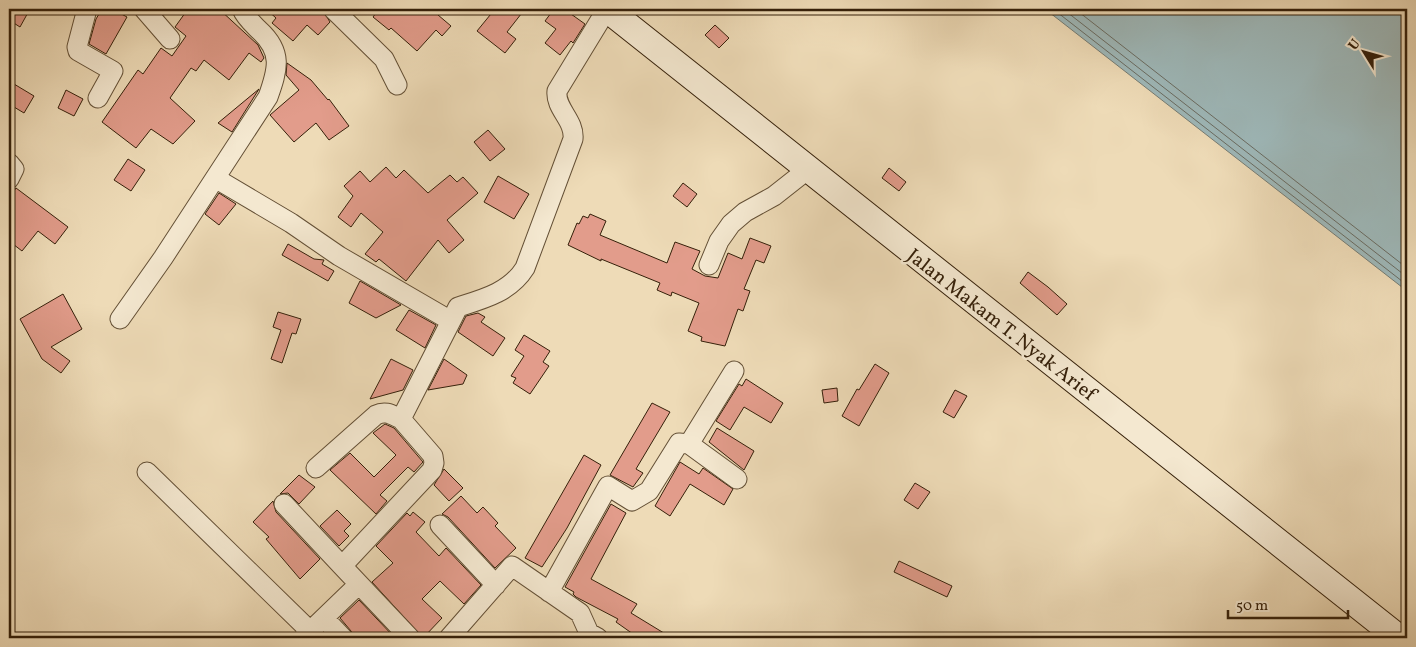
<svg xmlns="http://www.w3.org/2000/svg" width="1416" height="647" font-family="Vollkorn,serif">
<rect width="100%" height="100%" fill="#eedbb7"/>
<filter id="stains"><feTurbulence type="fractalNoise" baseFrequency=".004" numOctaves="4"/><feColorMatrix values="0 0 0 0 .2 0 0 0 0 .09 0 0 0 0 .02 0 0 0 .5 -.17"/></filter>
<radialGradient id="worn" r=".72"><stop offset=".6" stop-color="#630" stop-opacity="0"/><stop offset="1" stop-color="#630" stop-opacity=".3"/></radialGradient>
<!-- water -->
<path fill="#9eb8b9" stroke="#747b73" d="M1045,9H1397L1407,16V291Z"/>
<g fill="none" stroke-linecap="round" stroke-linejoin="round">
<!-- shore -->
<path stroke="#6a6c62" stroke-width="1" d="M1053,9L1407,285
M1063,9L1407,277
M1075,9L1407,268"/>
</g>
<!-- building -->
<path fill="#e29c8b" stroke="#35200a" d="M9,9H30L20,27L9,20Z
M102,9H112L127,17L106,54L89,44L96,19Z
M188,9H219L258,45L264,58L261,62L249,53L229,80L204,60L196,71L191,68L170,98L195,121L173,144L151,129L136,148L102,122L138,70L143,74L161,48L172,56L186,36L175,27Z
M266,9H322L330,22L318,35L307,25L293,41L272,23L276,18Z
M379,9H431L451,26L442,36L436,30L417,51L391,28L389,30L373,17Z
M495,9H525L507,32L516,39L505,53L477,31Z
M554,9H564L585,24L573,43L571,41L560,55L545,43L556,29L545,21Z
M715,25L729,38L719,48L705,35Z
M287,63L311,80L328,100L329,99L349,126L329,140L316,123L294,142L270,115L299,90L286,75Z
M9,81L34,96L24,113L9,104Z
M259,89L232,132L218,123Z
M66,90L83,99L74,116L58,108Z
M488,130L505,149L490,161L474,142Z
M128,159L145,170L131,191L114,180Z
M386,167L396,178L404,170L428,193L450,175L457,182L463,177L478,193L447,220L464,240L449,253L438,240L406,281L379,259L376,262L365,254L383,232L361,213L351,227L338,217L353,196L344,186L360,171L370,182Z
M889,168L906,182L899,191L882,178Z
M498,176L529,194L514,219L484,202Z
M683,183L697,194L687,207L673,196Z
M16,188L68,227L55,244L38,231L22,251L9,241V198Z
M219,193L236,204L219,225L205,214Z
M590,214L606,221L600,235L667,263L675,242L700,251L692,269L705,276L718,278L728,253L742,259L750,238L771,246L764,263L756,260L744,289L750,291L743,311L738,309L725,346L701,341L702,337L688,331L699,303L672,292L671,296L657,290L660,283L601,259V261L568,245L577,223L579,224L583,216L588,218Z
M288,244L314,259L324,260L322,264L334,271L328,281L282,255Z
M1028,272L1048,287L1067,304L1057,315L1020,283Z
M360,281L401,305L376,318L349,303Z
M63,294L82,329L51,347L70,361L61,373L42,359L20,319Z
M409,310L436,325L425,348L396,330Z
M278,312L301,319L296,334L292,333L282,363L271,359L281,330L273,327Z
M478,313L485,317L481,322L505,338L493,356L458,332L466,316Z
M524,335L550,351L543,362L549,366L530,394L513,383L516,378L511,376L524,356L515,350Z
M391,359L413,370L403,390L370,399Z
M444,359L467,375L463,384L428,390Z
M875,364L889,373L859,426L842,416L857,389L859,390Z
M746,379L783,403L771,423L744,407L730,430L716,421L739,384L742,386Z
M837,388L838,401L824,403L822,390Z
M955,390L967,396L954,418L943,412Z
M652,403L670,412L636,469L643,473L633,487L610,475Z
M385,424L394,428L423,462L414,472L408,467L380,495L387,501L376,514L330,470L350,453L374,477L396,455L373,433Z
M717,428L754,451L744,470L709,442Z
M584,455L601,465L567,528L542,567L525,558Z
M680,462L699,474L703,468L733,489L724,505L690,484L670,516L655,506Z
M444,469L463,488L449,501L434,485Z
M299,475L315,487L299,504L288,493L280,494Z
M915,483L930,492L918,509L904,500Z
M461,496L477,513L483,507L498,523L495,526L516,548L495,568L448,517L442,514Z
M273,501L276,512L320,559L300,579L266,539L269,537L253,522Z
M611,504L626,513L591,579L637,604L631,613L672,638H631L633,634L616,622L618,619L576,597L573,594L574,592L565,587Z
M337,510L351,524L344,531L349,536L339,546L320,526Z
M413,512L425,522L416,532L439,556L446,548L481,585L464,604L440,581L422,599L442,618L423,638L372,582L393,563L376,546L407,513L410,516Z
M899,561L952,586L947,597L894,572Z
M359,600L395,638H354L351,631L340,618Z"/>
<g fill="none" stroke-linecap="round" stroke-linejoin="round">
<defs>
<path id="street" d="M87,9L77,47L78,51L113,71L98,98
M144,9L170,39
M333,9L384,59L397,85
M9,163L14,169L9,179
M215,178L291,223L339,256L451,321L458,307C484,299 510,292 525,268L573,139C575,120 555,109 557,91L607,9
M709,265L719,241L731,224L745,212L774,196L807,170
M120,319L163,258L268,97C278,69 283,52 259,30C253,24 245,17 242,9
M689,444L734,371
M316,468L376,415C386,410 392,415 401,419
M147,472L310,631
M284,504L342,566
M440,525L496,585
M549,592L608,486L632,501L649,491L679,443L689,444L737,479
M324,618L343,638
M303,638L359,584
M410,638L342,566L432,470L434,463L433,456L401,419L451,321
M449,638L512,566L580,613L589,633L598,638"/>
<path id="secondary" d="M607,9L1399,638"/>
</defs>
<!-- street casing -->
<use href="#street" stroke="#634f35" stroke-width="21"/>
<!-- secondary casing -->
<use href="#secondary" stroke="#35200a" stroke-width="28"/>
<!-- street -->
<use href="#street" stroke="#f4e8d0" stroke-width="19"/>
<!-- secondary -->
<use href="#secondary" stroke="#f4e8d0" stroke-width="26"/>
</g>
<g text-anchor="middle" stroke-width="5" stroke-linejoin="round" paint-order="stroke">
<!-- street labels -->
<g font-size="20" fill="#35200a" stroke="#f4e8d0">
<text transform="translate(1002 324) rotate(38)" y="7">Jalan Makam T. Nyak Arief</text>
</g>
</g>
<!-- margin -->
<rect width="1416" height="647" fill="none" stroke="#eedbb7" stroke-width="30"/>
<rect x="10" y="10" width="1396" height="627" fill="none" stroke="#35200a" stroke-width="2.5"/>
<rect x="15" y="15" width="1386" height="617" fill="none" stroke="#35200a"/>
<!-- north arrow -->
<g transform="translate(1364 52) rotate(307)" stroke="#f4e8d0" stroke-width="4" paint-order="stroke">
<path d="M0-4L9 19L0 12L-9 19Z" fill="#35200a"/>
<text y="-8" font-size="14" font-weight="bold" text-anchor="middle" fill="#35200a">U</text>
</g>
<!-- scale -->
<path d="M1228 610v8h120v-8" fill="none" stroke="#35200a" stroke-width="2.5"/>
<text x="1236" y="610" font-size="15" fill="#35200a" stroke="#f4e8d0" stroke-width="4" paint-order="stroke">50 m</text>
<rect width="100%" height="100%" filter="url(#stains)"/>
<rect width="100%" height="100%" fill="url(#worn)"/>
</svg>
